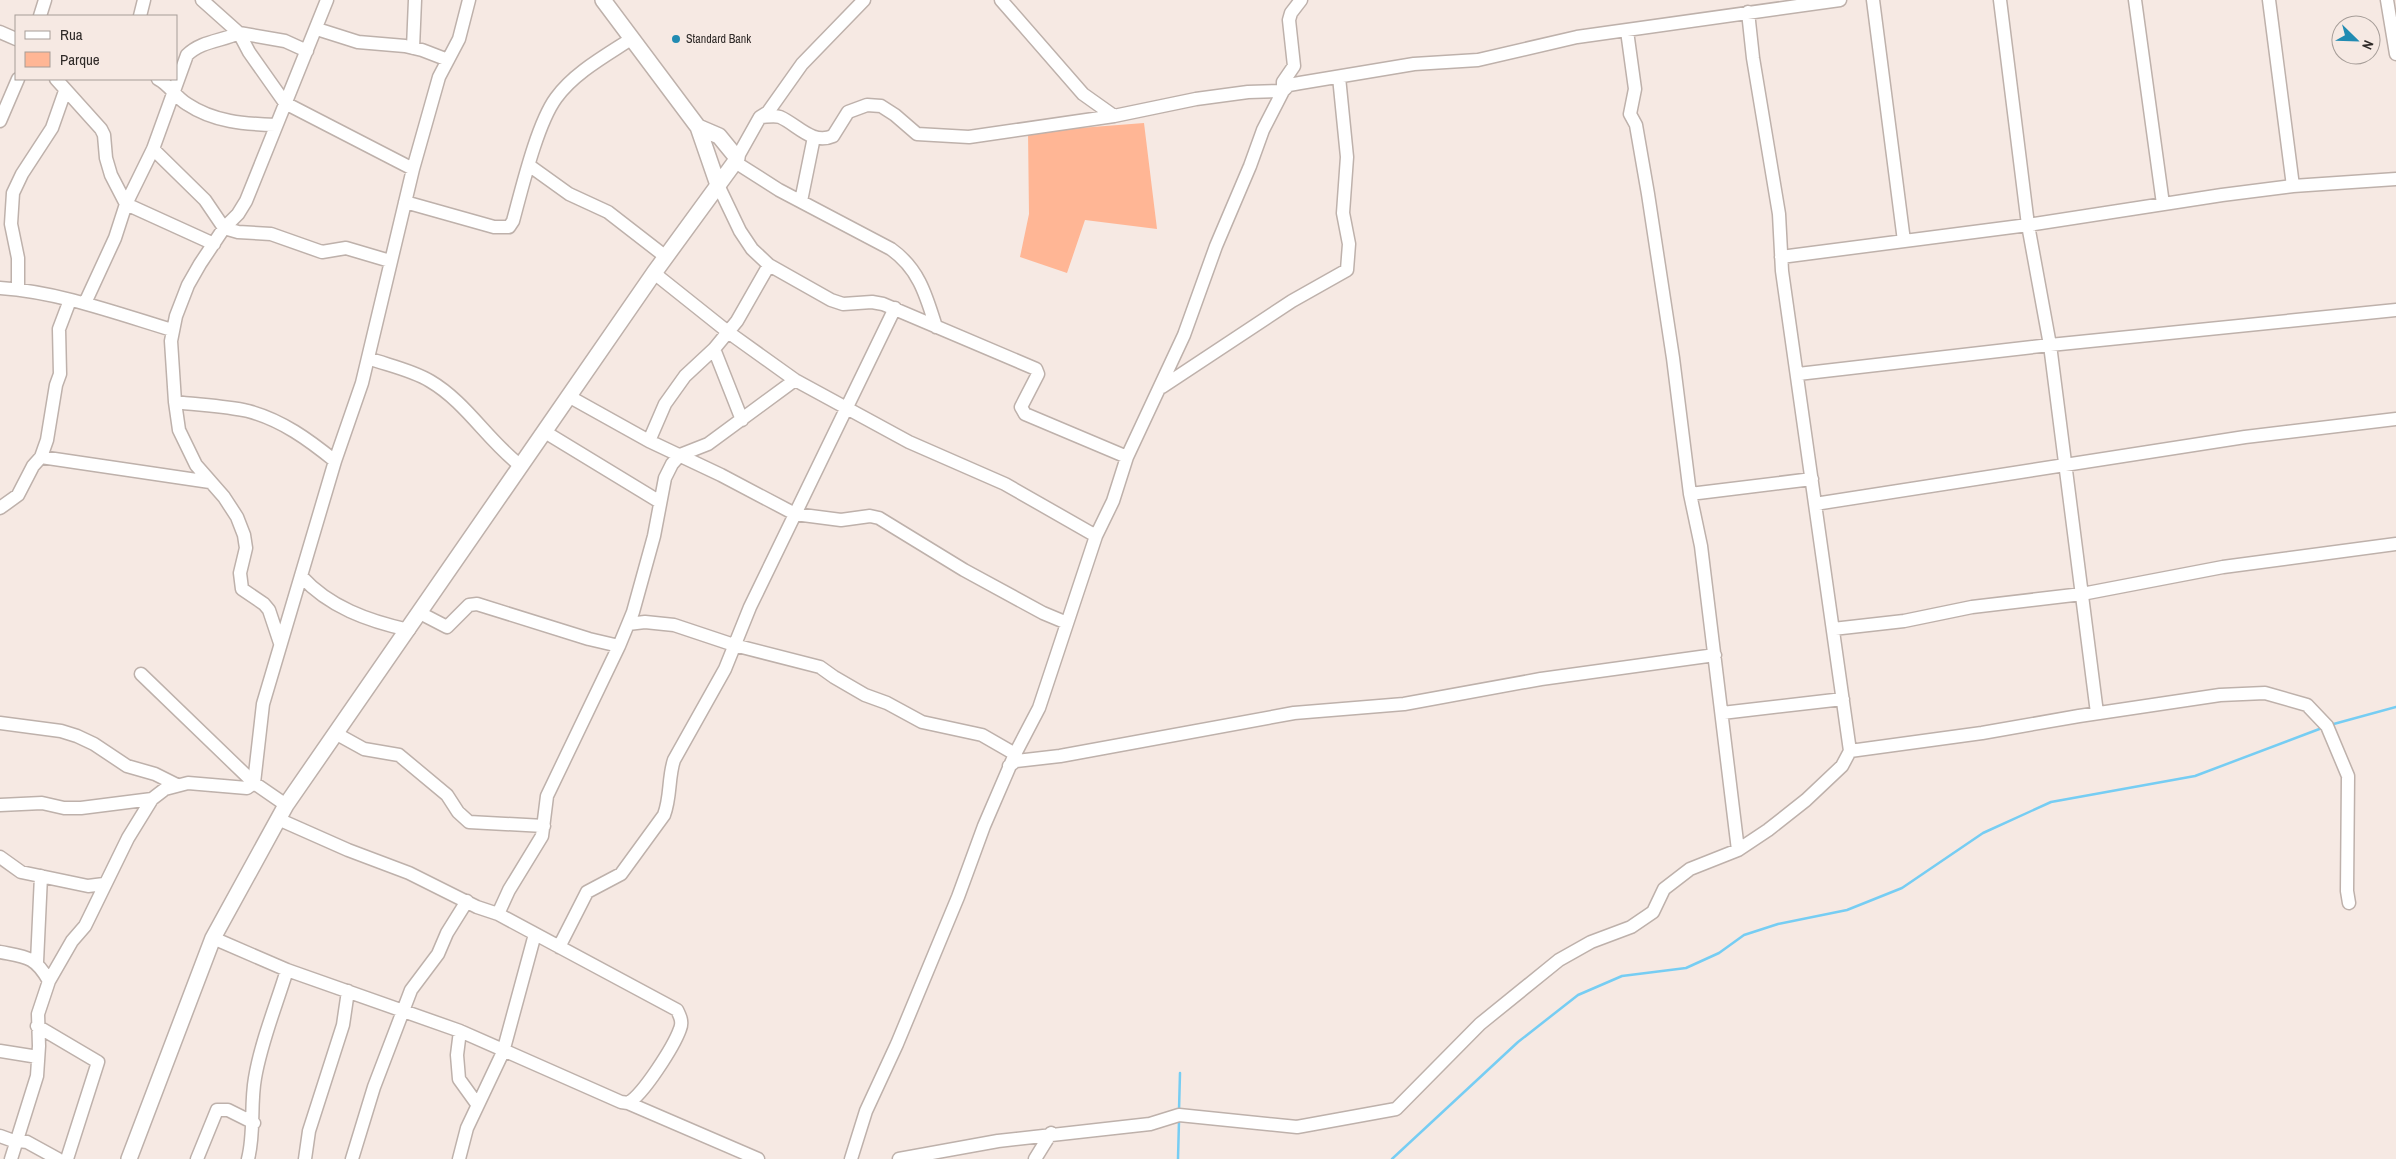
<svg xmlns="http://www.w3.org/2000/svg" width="2396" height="1159" font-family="'Archivo Narrow',sans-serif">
<rect width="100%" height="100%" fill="#f6e9e3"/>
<!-- green -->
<path fill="#ffb695" d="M1144,123L1157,229L1085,220L1067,273L1020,257L1029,214L1028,132Z"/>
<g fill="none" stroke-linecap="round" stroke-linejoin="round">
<!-- stream -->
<path stroke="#76cdf3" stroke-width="2.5" d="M2330,725L2396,707
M1179,1110L1180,1073
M1178,1159L1179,1121
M1392,1159L1518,1042L1578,995L1622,976L1686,968L1719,953L1744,935L1778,924L1847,910L1902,888L1983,833L2051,802L2195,776L2322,728"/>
<defs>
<path id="minor" d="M202,0L239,33L285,41L307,51
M1001,0L1083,94L1114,116
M1873,0L1904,241
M2000,0L2028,225L2050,345L2097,713
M2135,0L2163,204
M2269,0L2293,186
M2387,0L2396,54
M1748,12L1753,58L1779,214L1782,271L1850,751L1982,733L2079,716L2220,695L2265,693L2307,705L2327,726L2348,776L2347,891L2349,903
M40,16L45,0
M140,16L144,0
M317,29L358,42L405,46L422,50L448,60
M1627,31L1635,89L1630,114L1636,125L1648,194L1673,358L1690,494L1701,546L1738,850
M0,32L16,39
M413,48L415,0
M56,79L101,129L104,135L106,158L111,175L126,204L214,244
M158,79C170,85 175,97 187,104C214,122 244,124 276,125
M760,117C766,117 774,115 780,117C798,125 812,145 833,136L848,112L867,105L881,106L895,115L917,134L969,137L1114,116L1196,99L1248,92L1283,91L1289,85L1300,83L1414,64L1478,60L1577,37L1840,0
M0,121L18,79
M153,149L205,200L224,228L238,232L271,234L322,252L346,248L390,261
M737,158L760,117L768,112L802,64L864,0
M735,162L779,190L891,249C919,269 926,295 936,327
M530,166L569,194L608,212L666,257
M718,185L740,231L752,249L769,265L831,300L843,304L872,302L883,304L1036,369L1038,374L1021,407L1025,414L1127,457
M801,201L814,137
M405,202L494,227H509L513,221C522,188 537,124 556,98C574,73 605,56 631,39
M1781,257L2028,225L2222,195L2293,186L2396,179
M654,273L728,332L795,380L909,442L1005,484L1096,536
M0,288C59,292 116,313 172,330
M18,289V258L11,224L13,193L22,174L52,128L65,91
M85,303L115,238L126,204L153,149L187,55C201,41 222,41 239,33L249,52L285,103L413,169
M714,349L742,420
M368,358C387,365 412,370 430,381C466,402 488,441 521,466
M1798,374L2050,345L2396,310
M1162,387L1292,301L1347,270L1349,244L1343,213L1347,157L1339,77
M570,397L649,441L721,475L795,514L841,520L870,516L879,518L964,570L1043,613L1067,623
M175,402C199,405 225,406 248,411C282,420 309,440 335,461
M545,432L660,502
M649,441L665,404L685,376L714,349L737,321L769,265
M41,457L47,440L56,385L60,374L59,329L70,300
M1690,494L1812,479
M1815,504L2245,437L2396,419
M0,508L18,495L33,466L41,457L210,482
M301,576C329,607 368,621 409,630
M420,613L447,627L469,605L477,604L589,639L619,646
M628,624L645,622L674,625L734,645L820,667L834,677L865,695L887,703L922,722L982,735L1015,754
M1833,629L1904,621L1972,607L2082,594L2223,567L2396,544
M280,643L269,610L264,604L242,589L240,573L246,548L244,535L237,517L224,497L196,465L179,430L175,402L171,341L176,316L188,285L200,264L224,228L238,214L246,201L327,0
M141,674L254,783L286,805
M1722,713L1843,699
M0,723L61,731L77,736L94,744L127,766L155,774L177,785
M335,733L364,749L399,755L447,795L458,812L469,822L544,826
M1009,766L1016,761L1060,756L1294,713L1404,704L1541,679L1715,655
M0,805L42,803L64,808H81L152,799
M0,857L21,872L88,886L104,884
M498,914L509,890L542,836L547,796L619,646L633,612L654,536L665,478L672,464L680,455L708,444L795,380
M213,938L287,970L460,1031L621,1102L628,1103C643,1095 674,1046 680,1029C683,1022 680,1016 677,1010L498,914L477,907L409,873L348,850L278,819
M559,947L587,892L621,874L664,815C671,797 668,778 674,760L725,669L750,607L895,308
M0,952C26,957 35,956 49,981
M37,962L41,876
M37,1026L98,1062L67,1159
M460,1031L457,1055L459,1079L477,1104
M0,1051L38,1057
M628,1103L758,1159
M0,1136L11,1140L27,1142L58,1159
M11,1159L37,1076L39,1046L38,1014L49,981L72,941L85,926L128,838L152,799L165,789L188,783L247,788L254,783L263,704L335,461L362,383L413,169L439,77L459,39L469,0
M197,1159L217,1110H228L254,1123
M248,1159C255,1132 250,1106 255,1078C261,1042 276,1006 287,970
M305,1159L309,1131L343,1025L348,991
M352,1159L374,1087L411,990L438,954L447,933L467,901
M459,1159L467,1128L503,1052L535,934
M851,1159L866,1111L897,1044L958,897L984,826L1015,754L1039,708L1096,536L1113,501L1127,457L1184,335L1216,246L1250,166L1263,130L1283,91V82L1294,66L1289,20L1291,13L1301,0
M899,1159L998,1141L1150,1124L1179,1115L1297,1127L1396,1109L1480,1024L1559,960L1591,942L1631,927L1653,912L1664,889L1690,869L1738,850L1768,830L1806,800L1842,766L1850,751
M1035,1159L1051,1133"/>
<path id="major" d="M603,0L698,127L718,185
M129,1159L213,938L286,805L654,273L735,162L737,158L719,136L698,127"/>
</defs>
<!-- minor casing -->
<use href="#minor" stroke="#beb1ab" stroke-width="15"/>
<!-- major casing -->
<use href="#major" stroke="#beb1ab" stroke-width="18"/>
<!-- minor -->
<use href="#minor" stroke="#fff" stroke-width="12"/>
<!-- major -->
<use href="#major" stroke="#fff" stroke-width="15"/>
</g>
<!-- markers -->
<circle fill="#218bb2" stroke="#f6e9e3" stroke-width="2" cx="676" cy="39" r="5"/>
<g text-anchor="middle" stroke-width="4.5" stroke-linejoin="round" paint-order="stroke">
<!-- poi labels -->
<g font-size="12" fill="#2f2a28" stroke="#f6e9e3" text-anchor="start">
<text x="686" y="43">Standard Bank</text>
</g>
</g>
<!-- legend -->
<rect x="15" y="15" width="162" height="65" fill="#f6e9e3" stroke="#a69d98"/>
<rect x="25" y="31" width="25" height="8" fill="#ffffff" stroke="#a69d98"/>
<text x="60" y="40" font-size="15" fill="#2f2a28">Rua</text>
<rect x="25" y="52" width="25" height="15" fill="#ffb695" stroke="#a69d98"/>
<text x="60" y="65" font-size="15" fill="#2f2a28">Parque</text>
<!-- north arrow -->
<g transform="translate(2356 40) rotate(113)"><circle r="24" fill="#f6e9e3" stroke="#a69d98"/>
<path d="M0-4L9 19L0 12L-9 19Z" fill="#218bb2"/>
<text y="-8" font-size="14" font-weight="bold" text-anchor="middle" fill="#2f2a28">N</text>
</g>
</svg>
